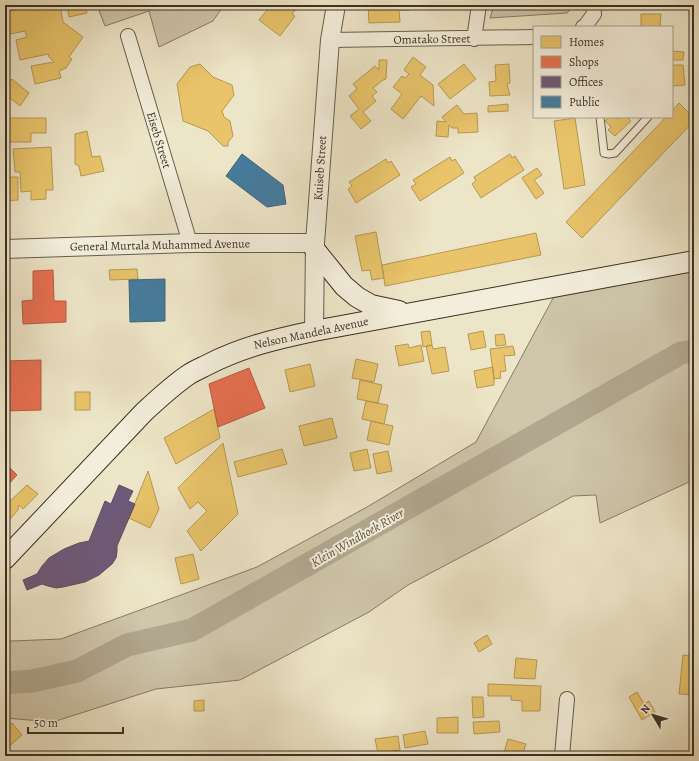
<svg xmlns="http://www.w3.org/2000/svg" width="699" height="761" font-family="Alegreya,serif">
<rect width="100%" height="100%" fill="#ede5c7"/>
<filter id="stains"><feTurbulence type="fractalNoise" baseFrequency=".005" numOctaves="4"/><feColorMatrix values="0 0 0 0 .2 0 0 0 0 .09 0 0 0 0 .02 0 0 0 .5 -.17"/></filter>
<radialGradient id="worn" r=".72"><stop offset=".6" stop-color="#630" stop-opacity="0"/><stop offset="1" stop-color="#630" stop-opacity=".3"/></radialGradient>
<!-- green -->
<path fill="#cfc6ab" stroke="#867b67" d="M97,5H224L213,21L159,47L149,11L105,26Z
M494,5H574L567,13L490,18Z
M694,261V481L689,482L600,523L596,495L573,496L497,538L408,585L369,612L240,680L156,689L53,722L5,718V640L12,641L61,639L257,567L367,507L476,442L559,287Z"/>
<!-- homes -->
<path fill="#e9c46a" stroke="#b59855" d="M40,5H60L63,22L83,37L69,57L72,59L66,68L59,71L61,78L35,84L31,66L54,62L49,57L48,54L20,60L16,40L27,37L25,31L5,35V12Z
M67,5H86L87,13L69,17Z
M271,5H299L292,14L295,16L280,36L259,20Z
M368,5H410V10H399L400,22L369,23Z
M641,14H661L660,27H641Z
M694,28V50L689,29Z
M672,51L684,52L683,60H672Z
M413,57L426,67L420,75L433,85L434,106L421,96L403,119L391,109L402,94L393,87L402,76L405,78L409,74L404,70Z
M379,60H387L386,79L383,80L373,88L377,92L372,96L376,101L363,112L371,121L361,129L350,116L359,109L349,96L357,89L353,84L375,66L379,70Z
M200,64L213,77L232,85L234,95L222,111L224,117L230,121L233,136L228,142V146H223L208,131L183,121L177,84L190,67Z
M464,64L476,79L450,99L438,84Z
M509,64L510,83L507,84L510,95L490,96L489,82L496,81L495,65Z
M672,65H683L685,85L672,86Z
M12,79L29,93L20,106L5,94V88Z
M679,103L694,118V121L582,238L566,222L666,117H672V111Z
M508,104V111L488,112V106Z
M457,105L464,114L477,113L478,132L458,133V128H452L449,125L448,137L436,136L437,121L446,122L442,117Z
M610,117H616L618,119L620,117H627L631,121L615,136L608,130L611,127L605,121Z
M8,118H46V133H31V142H8Z
M575,118L585,185L564,189L554,121Z
M87,131L92,157L100,156L104,171L81,176L79,166L75,164V134Z
M51,147L53,190H46V199L31,200V191L21,192L20,172H15L13,149Z
M510,154L512,158L515,156L524,170L481,198L472,184L476,181L474,177Z
M450,157L452,161L455,159L464,173L420,201L411,187L416,184L413,180Z
M386,159L388,163L391,161L400,175L356,203L348,189L352,186L349,182Z
M537,168L542,175L534,180L544,193L536,199L522,178Z
M5,177H18V200L5,201Z
M376,232L384,278L372,280L370,270L362,271L355,236Z
M536,233L541,255L385,286L382,265Z
M137,269L138,279L110,280L109,270Z
M430,331L432,345L423,347L421,332Z
M483,331L486,347L471,350L468,334Z
M504,334L506,345L496,346L495,335Z
M408,344L409,348L421,345L424,361L399,366L395,346Z
M432,345L433,349L445,347L449,371L432,374L426,346Z
M513,346L515,355L504,356L506,371L500,372L501,378L494,379L490,349Z
M356,359L378,364L374,382L352,378Z
M310,364L315,386L290,392L285,370Z
M493,367L494,379V385L477,388L474,371Z
M360,380L382,385L378,403L357,399Z
M75,392H90V410H75Z
M366,401L388,405L384,424L362,419Z
M214,409L220,438L176,464L164,438Z
M332,418L337,438L304,446L299,426Z
M371,421L393,426L389,445L367,440Z
M223,443L238,514L201,551L187,531L207,511L198,502L190,509L178,488Z
M282,449L287,464L238,477L234,462Z
M367,449L371,468L354,471L350,453Z
M388,451L392,471L377,474L373,454Z
M148,471L159,509L150,528L129,518Z
M27,485L38,494L23,509L19,505L18,510L5,525V506Z
M193,554L199,579L181,584L175,558Z
M487,635L492,644L479,652L474,643Z
M683,655L694,656V695L679,694Z
M516,658L537,660L535,679L514,678Z
M488,684L541,686L540,711H522V701L511,700V696H488Z
M637,692L644,704L649,701L655,712L642,720L629,697Z
M472,697H483L484,717L473,718Z
M204,700V711H194V701Z
M458,717V733H437V718Z
M499,721L500,732L474,734L473,722Z
M5,722L8,726L12,723L22,735L5,750Z
M425,731L428,744L405,748L403,735Z
M398,736L400,750L378,753L375,739Z
M508,739L526,744L522,756H503Z"/>
<!-- shops -->
<path fill="#e76f51" stroke="#b45c43" d="M53,270L54,301H66V322L23,324L22,301L33,300V271Z
M41,360V410L5,411V361Z
M249,368L265,408L218,427L209,384Z
M5,463L17,475L5,488Z"/>
<!-- offices -->
<path fill="#6d597a" stroke="#5e4d60" d="M119,485L133,491L128,501L135,504L117,546V552L116,558L112,564L99,575L85,582L63,587L56,588L48,586L42,584L27,590L23,580L37,574L42,566L49,558L64,549L79,543L89,541L105,501L111,504Z"/>
<!-- public -->
<path fill="#457b9d" stroke="#426478" d="M242,154L283,185L286,204L267,207L226,176Z
M165,279V321L130,322L129,280Z"/>
<g fill="none" stroke-linecap="round" stroke-linejoin="round">
<!-- river -->
<path stroke="#b1a78f" stroke-width="23" d="M5,683L32,681L77,671L127,645L192,630L681,353L694,351"/>
<defs>
<path id="service" d="M600,117L604,153L609,154L615,153L648,117"/>
<path id="minor" d="M583,27L585,26L594,14L593,5
M128,36L190,243
M474,39L479,5
M330,40L534,37
M562,756L567,699"/>
<path id="tertiary" d="M5,249L190,243H315
M314,331L315,243L330,40L336,5"/>
<path id="secondary" d="M315,250L344,286L357,297L371,305L399,311
M5,559L144,412C158,399 172,386 188,375C194,371 201,368 207,365C242,347 276,339 314,331L694,261"/>
</defs>
<!-- service casing -->
<use href="#service" stroke="#685d4c" stroke-width="9"/>
<!-- minor casing -->
<use href="#minor" stroke="#685d4c" stroke-width="16"/>
<!-- tertiary casing -->
<use href="#tertiary" stroke="#685d4c" stroke-width="20"/>
<!-- secondary casing -->
<use href="#secondary" stroke="#3c3023" stroke-width="22"/>
<!-- service -->
<use href="#service" stroke="#f3eedb" stroke-width="7"/>
<!-- minor -->
<use href="#minor" stroke="#f3eedb" stroke-width="14"/>
<!-- tertiary -->
<use href="#tertiary" stroke="#f3eedb" stroke-width="18"/>
<!-- secondary -->
<use href="#secondary" stroke="#f3eedb" stroke-width="20"/>
</g>
<g text-anchor="middle" stroke-width="4" stroke-linejoin="round" paint-order="stroke">
<!-- street labels -->
<g font-size="12" fill="#3c3023" stroke="#f3eedb">
<text transform="translate(432 39) rotate(-1)" y="4">Omatako Street</text>
<text transform="translate(159 140) rotate(73)" y="4">Eiseb Street</text>
<text transform="translate(320 168) rotate(-86)" y="4">Kuiseb Street</text>
<text transform="translate(160 245) rotate(-1)" y="4">General Murtala Muhammed Avenue</text>
<text transform="translate(311 333) rotate(-12)" y="4">Nelson Mandela Avenue</text>
</g>
<!-- water labels -->
<g font-size="13" font-style="italic" fill="#594e3e" stroke="#f3eedb">
<text transform="translate(357 537) rotate(-30)" y="5">Klein Windhoek River</text>
</g>
</g>
<!-- margin -->
<rect width="699" height="761" fill="none" stroke="#ede5c7" stroke-width="20"/>
<rect x="6" y="6" width="687" height="749" fill="none" stroke="#3c3023" stroke-width="2"/>
<rect x="10" y="10" width="679" height="741" fill="none" stroke="#3c3023"/>
<!-- legend -->
<rect x="533" y="26" width="140" height="92" fill="#f3eedb" stroke="#aaa291"/>
<rect x="541" y="36" width="20" height="12" fill="#e9c46a" stroke="#aaa291"/>
<text x="569" y="46" font-size="12" fill="#3c3023">Homes</text>
<rect x="541" y="56" width="20" height="12" fill="#e76f51" stroke="#aaa291"/>
<text x="569" y="66" font-size="12" fill="#3c3023">Shops</text>
<rect x="541" y="76" width="20" height="12" fill="#6d597a" stroke="#aaa291"/>
<text x="569" y="86" font-size="12" fill="#3c3023">Offices</text>
<rect x="541" y="96" width="20" height="12" fill="#457b9d" stroke="#aaa291"/>
<text x="569" y="106" font-size="12" fill="#3c3023">Public</text>
<!-- north arrow -->
<g transform="translate(653 715) rotate(308)" stroke="#f3eedb" stroke-width="3" paint-order="stroke">
<path d="M0-3L7 15L0 10L-7 15Z" fill="#3c3023"/>
<text y="-6" font-size="11" font-weight="bold" text-anchor="middle" fill="#3c3023">N</text>
</g>
<!-- scale -->
<path d="M28 727v6h95v-6" fill="none" stroke="#3c3023" stroke-width="2"/>
<text x="34" y="727" font-size="12" fill="#3c3023" stroke="#f3eedb" stroke-width="3" paint-order="stroke">50 m</text>
<rect width="100%" height="100%" filter="url(#stains)"/>
<rect width="100%" height="100%" fill="url(#worn)"/>
</svg>
